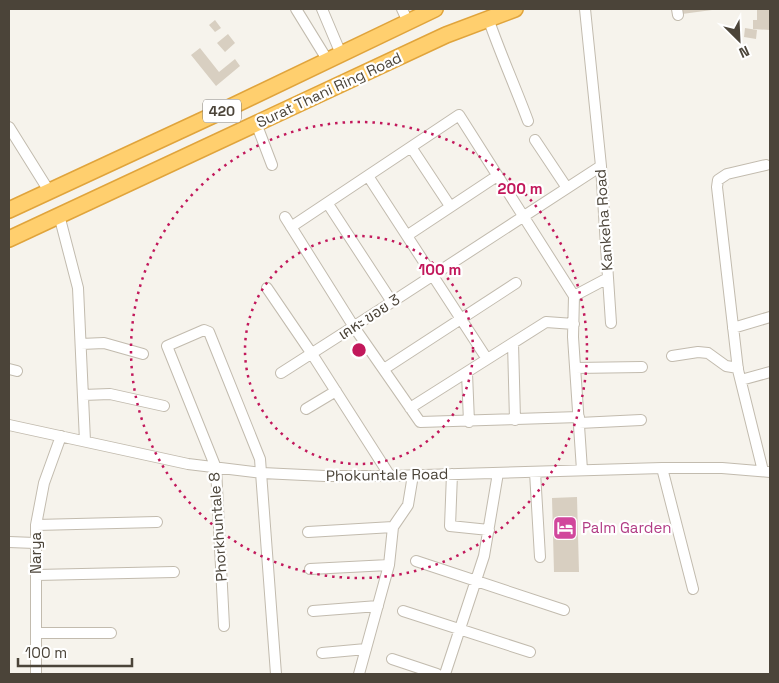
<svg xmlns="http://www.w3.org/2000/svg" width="779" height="683" font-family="'Space Grotesk','Noto Sans Thai',sans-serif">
<rect width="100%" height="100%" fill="#f6f3ec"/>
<!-- building -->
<path fill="#d8cfc1" d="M681,9H712V10L682,14Z
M757,9H770V30L753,29V20H757Z
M215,20L221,28L215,32L209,25Z
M745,28L757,30L756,39L744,37Z
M228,34L235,43L225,52L217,43Z
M200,48L219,72L235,59L240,66L216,86L191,55Z
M577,497L579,572H554L552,498Z"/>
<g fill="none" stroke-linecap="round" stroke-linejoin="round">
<defs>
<path id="minor" d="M296,9L328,61
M322,9L341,54
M402,9L408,22
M677,9L678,15
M488,18C500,53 515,86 528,121
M256,123L272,165
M9,127L49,191
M535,140L567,188
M411,147L450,206
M368,176L487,359
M328,204L392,302
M59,215L78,288L85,441
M285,217L354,327L420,422L579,417
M291,227L459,115L574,296L573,337L582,470
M408,235L497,176
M608,278L611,323
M267,288L312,354L390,476
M574,296L608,278L601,166L585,9
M733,328L770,317
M513,343L515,420
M81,344L104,343L143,354
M672,356L698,352L708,353L726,366L738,368
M575,368L642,367
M9,369L17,371
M384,369L516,283
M281,373L392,302L601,166
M467,373L469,422
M741,380L770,372
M83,395L110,394L164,406
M410,408L546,322L574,324
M306,409L336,391
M579,423L641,420
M9,425L188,464L262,473L325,476H390L662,468H722L770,472
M662,468L693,589
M763,471L738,370L717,187L718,180L727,174L766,165
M535,472L540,557
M452,474L450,526L489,530
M36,525L157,522
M308,532L393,527
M9,542L35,543
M416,561L564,610
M310,569L389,565
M36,575L174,572
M313,611L378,606
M403,611L530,652
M224,626L216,468L167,346L204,330L209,332L260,459L276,674
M36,633H111
M322,653L366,649
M392,659L437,674
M36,674V525L44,483L61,436
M359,674L389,565L393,527L408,505L413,475
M445,674L484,556L498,473"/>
<path id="highway" d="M9,210L218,113L435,9
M9,239L446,35L515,9"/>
</defs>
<!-- minor casing -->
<use href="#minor" stroke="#c2bbae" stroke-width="12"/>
<!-- highway casing -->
<use href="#highway" stroke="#e0a43c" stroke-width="18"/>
<!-- minor -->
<use href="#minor" stroke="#fff" stroke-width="10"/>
<!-- highway -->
<use href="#highway" stroke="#ffcf6e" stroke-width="15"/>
</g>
<!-- distance rings -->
<g fill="none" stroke="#c2185b" stroke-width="2.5" stroke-dasharray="2.5 5">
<circle cx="359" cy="350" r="114"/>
<circle cx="359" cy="350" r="228"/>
</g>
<!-- icons -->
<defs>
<symbol id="hotel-square" viewBox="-11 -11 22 22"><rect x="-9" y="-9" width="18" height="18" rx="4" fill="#d1479c" stroke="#fff"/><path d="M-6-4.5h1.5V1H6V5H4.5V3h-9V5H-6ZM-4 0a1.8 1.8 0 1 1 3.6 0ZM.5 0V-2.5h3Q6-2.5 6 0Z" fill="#fff"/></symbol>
</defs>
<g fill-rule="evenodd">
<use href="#hotel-square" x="551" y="514" width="28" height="28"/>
</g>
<g text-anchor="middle" stroke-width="4.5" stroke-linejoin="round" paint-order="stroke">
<!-- shield labels -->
<rect fill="#fff" stroke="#817c74" stroke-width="1" x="203" y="99.5" width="38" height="23" rx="4"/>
<g font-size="14" font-weight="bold" fill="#4b4439">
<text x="222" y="116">420</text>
</g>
<!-- street labels -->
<g font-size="15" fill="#4b4439" stroke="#fff">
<text transform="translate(329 90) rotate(-25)" y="5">Surat Thani Ring Road</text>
<text transform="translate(604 220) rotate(-94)" y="5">Kankeha Road</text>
<text transform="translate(369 317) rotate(-33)" y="5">เคหะ ขอย 3</text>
<text transform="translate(387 475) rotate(-1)" y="5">Phokuntale Road</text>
<text transform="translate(218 527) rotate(-94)" y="5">Phorkhuntale 8</text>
<text transform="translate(36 553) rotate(-90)" y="5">Narya</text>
</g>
<!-- hotel labels -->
<g font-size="15" fill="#b23c85" stroke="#fff" text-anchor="start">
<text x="582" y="533">Palm Garden</text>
</g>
</g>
<circle cx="359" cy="350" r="8" fill="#c2185b" stroke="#fff" stroke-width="2.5"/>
<g font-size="15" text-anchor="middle" font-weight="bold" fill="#c2185b" stroke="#fff" stroke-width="4.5" stroke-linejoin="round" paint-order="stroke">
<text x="520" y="194">200 m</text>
<text x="440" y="275">100 m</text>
</g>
<!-- border -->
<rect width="779" height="683" fill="none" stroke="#4b4439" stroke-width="20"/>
<!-- north arrow -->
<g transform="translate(739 40) rotate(156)" stroke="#ffffff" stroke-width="4" paint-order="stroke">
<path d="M0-4L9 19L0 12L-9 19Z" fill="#4b4439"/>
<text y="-8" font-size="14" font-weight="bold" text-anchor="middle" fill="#4b4439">N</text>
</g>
<!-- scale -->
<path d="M18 658v8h114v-8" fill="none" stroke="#4b4439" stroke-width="2.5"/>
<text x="25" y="658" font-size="15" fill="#4b4439" stroke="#ffffff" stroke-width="4" paint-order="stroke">100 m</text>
</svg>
